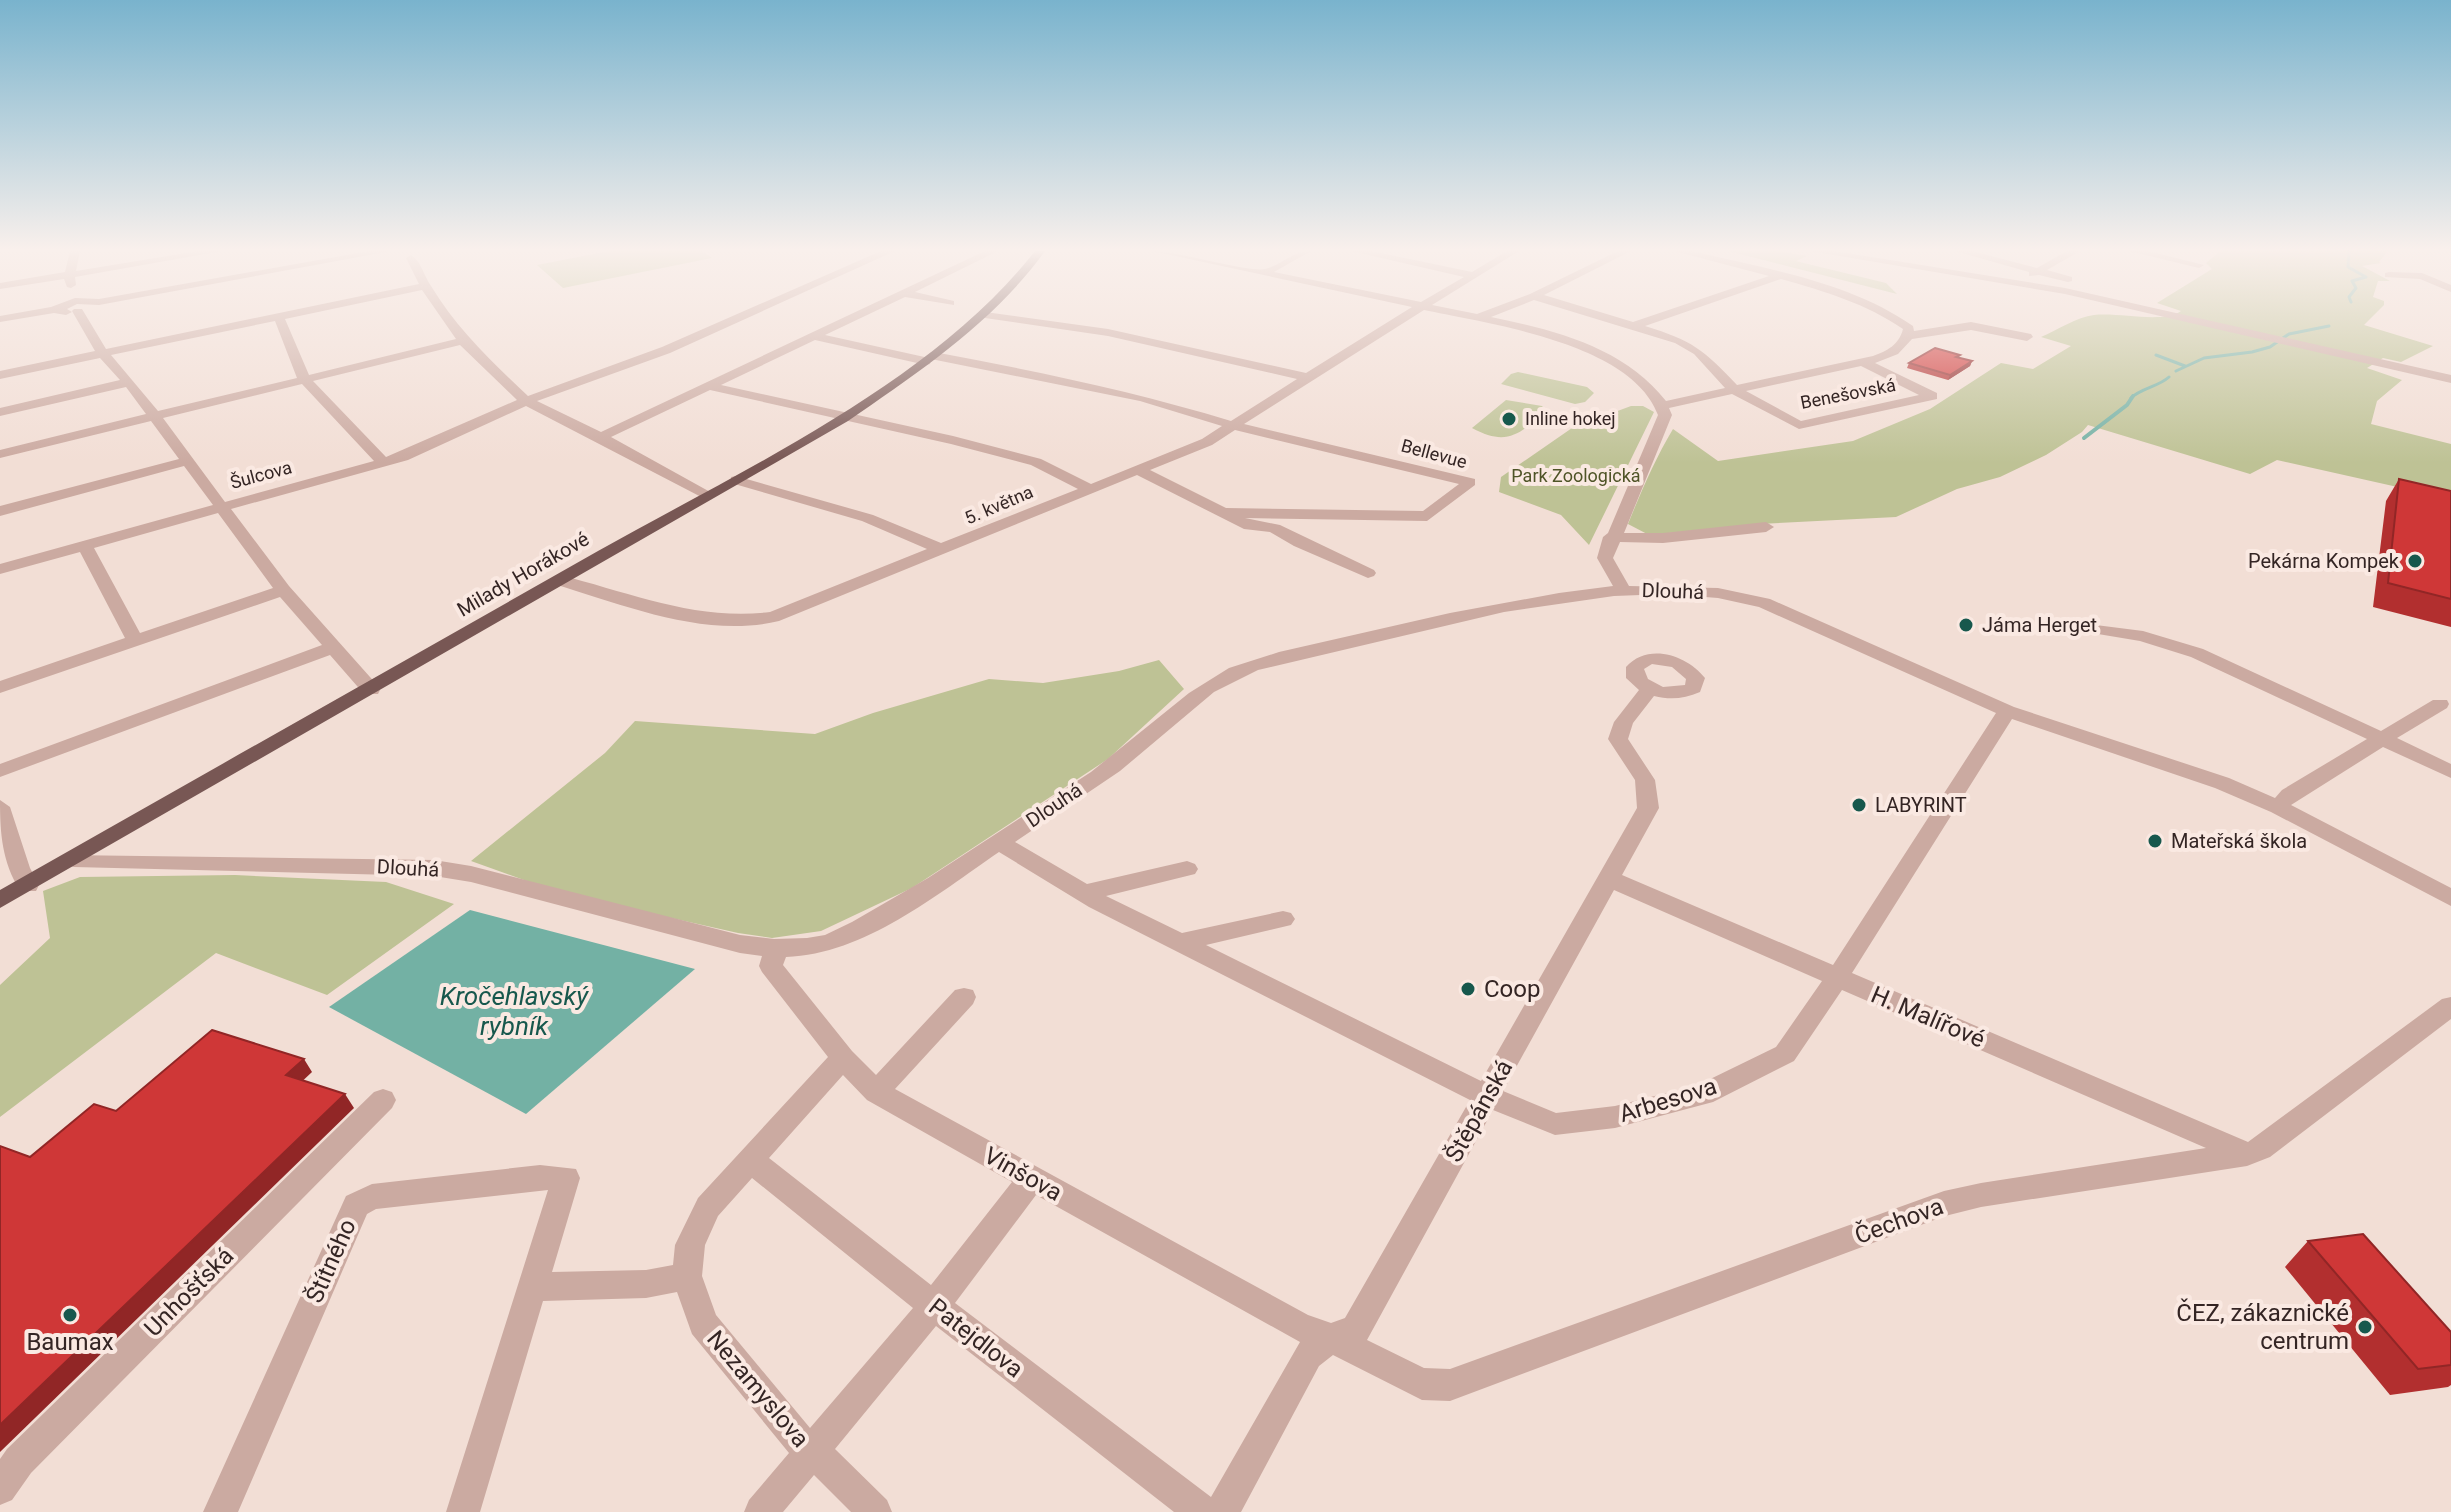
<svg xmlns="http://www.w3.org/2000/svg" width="2451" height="1512" font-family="Roboto,sans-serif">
<rect width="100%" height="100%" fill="#f2ded5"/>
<!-- green -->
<path fill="#bec295" d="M609,251H702L712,258L563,288L537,265Z
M1728,251H1778L1807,256L1796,261L1758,252L1886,283L1897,294Z
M2220,251H2388L2379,262L2381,263L2362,266L2390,281H2378L2373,297L2384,301V305L2364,325L2433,346L2401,362L2383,358L2367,368L2402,380L2377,401L2371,424L2451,444V499L2277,460L2250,474L2088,425L2082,432L2046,455L2000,477L1957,489L1896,517L1759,524L1649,535L1628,524C1641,492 1655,459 1673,429L1718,461L1853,441L1930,409L2001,363L2033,369L2071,346L2041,337C2057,330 2077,317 2094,315C2120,312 2162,324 2181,311L2157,303L2212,269L2206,263Z
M1518,372L1587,387L1594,393L1585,402L1575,404L1501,384L1511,374Z
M1506,400L1542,406L1546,411C1520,434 1507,447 1472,428Z
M1631,406H1643L1654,412L1589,545L1561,515L1499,492L1501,477L1572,428Z
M1159,660L1184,689L1108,759L912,888L821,931L772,938L738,933L560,893L471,861L605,753L635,721L815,734L873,713L989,679L1043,683L1119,671Z
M235,875L386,882L454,904L327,995L216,953L0,1117V985L50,938L43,891L80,877Z"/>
<!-- water -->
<path fill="#73b1a4" d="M470,910L695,969L526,1114L329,1007Z"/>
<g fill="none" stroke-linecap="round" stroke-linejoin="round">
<!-- stream-far1 -->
<path stroke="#73b1a4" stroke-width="3" d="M2349,251L2348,267L2366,277L2352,281L2356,288L2349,297L2351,302
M2156,355L2185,366
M2176,371L2204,358L2252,352L2270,347L2289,334L2329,326
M2131,398C2141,388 2158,387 2169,377"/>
<!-- stream -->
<path stroke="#73b1a4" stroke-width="4" d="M2084,438L2127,405L2133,396"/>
<!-- minor -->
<path fill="#cbaaa1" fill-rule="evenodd" d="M70,251H80L76,271L198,251H222L75,277L76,285L71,288L67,287L64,279L0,289V283L65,272Z
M369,251H391L99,305L77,304L67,309L72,312L66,315L54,313L0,322V316L51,307L75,298L99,299Z
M881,251H895L670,353L537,401L601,432L985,251H998L915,292L954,301V305L905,297L825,335L929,358L930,353L934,352C1035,371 1133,391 1231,421L1297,379L1108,336L985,318L979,315L985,312L1108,329L1306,373L1412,307L1152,251C1178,251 1250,273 1265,269C1282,265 1292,251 1311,251L1274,272L1421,302L1464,277L1351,251H1371L1472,272L1507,251H1519L1432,305L1477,314L1530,294L1618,251H1631L1544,295L1633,322L1769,276L1674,251H1692C1766,269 1849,281 1913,326L1914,331L1971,322L2031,334L2033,337L2027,341L1971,330L1912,339L1898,354L1875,363L1937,393V399L1799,429L1732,394L1669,408L1672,415L1624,533H1663L1766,522L1774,527L1766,532L1663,543L1620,542L1613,558L1629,586L1718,588L1770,599L2014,707L2229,778L2275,798L2282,790L2367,739L2191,657L2140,641L2080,631L2077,627L2080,623L2143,631L2203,649L2381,731L2433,700H2447L2449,704L2447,708L2397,738L2451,764V778L2383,747L2291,805L2451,888V906L2271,812L2215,788L2012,719L1852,973L2248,1142L2442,999L2451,997V1019L2270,1157L2247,1166L1981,1207L1945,1216L1450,1401L1422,1400L1333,1355L1319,1366L1241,1512H1174L936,1326L835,1449L887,1500L892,1512H851L814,1475L783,1512H744L749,1500L789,1453L692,1334L677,1292L646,1298L543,1301L480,1512H446L548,1190L376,1209L367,1214L238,1512H203L346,1196L372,1184L540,1165L576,1169L580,1178L552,1272L646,1270L673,1265L675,1245L698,1198L828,1057L762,972L759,966L762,956L740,953L471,882L434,876L74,867L66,865L63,860L66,855L434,860L471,866L740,935L774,939L807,938L825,935L852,922L928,878L1091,772L1189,693L1229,668L1279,652L1450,613L1559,593L1613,586L1597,558L1603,537L1608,533L1658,415C1632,343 1490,324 1424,310L1244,424L1475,479V485L1427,521L1245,518L1280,525L1374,570L1376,573L1374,576L1368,578L1294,546L1270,532L1244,529L1137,475L779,621C705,639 624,605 554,584L552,580L560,575C631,593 696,621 770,612L927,549L862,521L731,483V477L736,476L873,515L941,543L1078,489L1031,465L951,444L710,390L611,437L712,493V499L707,500L526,406L408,460L231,509L289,586L378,686L380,690L378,694H364L330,655L0,777V764L322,645L280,597L0,693V681L125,638L80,552L0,574V564L213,505L184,466L0,516V506L179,459L151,421L0,458V450L146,414L126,387L0,416V408L120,380L100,358L0,379V371L95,351L72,311L74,309H82L106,349L419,284L406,258L411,255C421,261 424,276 431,286C457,329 492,362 528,396L662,347ZM1781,279C1824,291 1867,304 1903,329C1899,345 1887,351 1873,356L1737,385C1703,349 1693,341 1645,326ZM422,290L456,339L309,375L285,319ZM1534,300L1675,343L1694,354L1725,388L1666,401C1624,347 1554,330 1491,317ZM275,321L297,378L158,411L111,355ZM815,340L926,365L930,364L931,359L1140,401L1222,426L1202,439L1091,484L1041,459L953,436L721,385ZM460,345L517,400L386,457L313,381ZM1861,366L1919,395L1801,421L1746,391ZM302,384L374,461L225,502L163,418ZM1235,430L1459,484L1423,511L1226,508L1150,470L1212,445ZM218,513L273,588L140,633L94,548ZM1667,594L1718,598L1759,607L1996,713L1833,965L1622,875L1659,808L1655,780L1628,739L1633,723L1654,696C1670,700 1684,699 1700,692L1705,678C1687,655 1648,642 1626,667V678L1639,690L1614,722L1608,739L1635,780L1637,808L1481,1081L1206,945L1291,925L1295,919L1291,913L1283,911L1182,933L1106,896L1195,874L1198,869L1195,864L1187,861L1087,884L1015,842L1120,771L1214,692L1258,670L1504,612L1614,596ZM1652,664L1672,667L1686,679L1685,685L1663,687L1648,679L1644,669ZM999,852L1089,907L1470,1100L1345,1318L1331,1323L1308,1315L895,1089L973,1004L976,997L973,990L964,988L955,990L876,1075L852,1051L783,965L786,957C865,954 936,895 999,852ZM1614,890L1822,981L1776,1047L1698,1085L1615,1106L1556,1113L1503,1091ZM1842,990L2206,1148L1981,1183L1944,1191L1450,1369L1424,1368L1367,1340L1493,1110L1555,1135L1615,1128L1713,1102L1794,1061ZM843,1075L867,1100L1012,1182L931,1285L769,1158ZM752,1178L913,1308L810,1428L716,1315L702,1276L705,1245L718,1216ZM1036,1195L1300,1342L1211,1497L955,1303Z
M1810,251H1834L2065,288L2451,375V383L2065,294Z
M1955,251H1972L2037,268L2067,251H2080L2047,270L2072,277V281L2068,282L2039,275L2029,276V272Z
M2129,251H2148L2204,265L2199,268Z
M2389,272L2422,273L2451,285V292L2420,279L2385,277V273Z
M0,800L10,807L30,868L39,885L36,891H20C2,861 0,834 0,800Z
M383,1089L392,1092L396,1100L392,1108L31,1473L12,1500L0,1505V1459L7,1449L374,1092Z"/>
<!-- major -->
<path fill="#785754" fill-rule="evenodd" d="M1035,251H1045C993,323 920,371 848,421L0,908V890C199,777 399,664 598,551C742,470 932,383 1035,251Z"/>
</g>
<!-- wall -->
<path fill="#b22f2f" d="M1959,358L1972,361L1970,366L1948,380L1907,368L1909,363Z
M2399,479L2451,491V627L2373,607L2386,501Z
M2308,1241L2451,1365V1385L2448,1387L2390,1395L2285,1267Z"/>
<!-- shaded-wall -->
<path fill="#912626" d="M1972,361L1970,366L1948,380L1950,375Z
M304,1059L312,1072L295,1088L286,1075Z
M345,1094L354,1108L0,1452V1425Z"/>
<!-- building -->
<path fill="#cf3737" stroke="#912626" stroke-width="2" d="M1935,348L1960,355L1956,357L1972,361L1950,375L1909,363Z
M2399,479L2451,491V599L2388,583Z
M212,1030L304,1059L286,1075L345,1094L0,1425V1146L30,1157L94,1104L116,1111Z
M2363,1234L2451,1332V1365L2418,1369L2308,1241Z"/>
<!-- sky -->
<linearGradient id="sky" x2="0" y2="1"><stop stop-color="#79b3cd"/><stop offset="0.54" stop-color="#f9f0ec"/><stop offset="1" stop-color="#f9f0ec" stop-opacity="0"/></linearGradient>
<rect width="2451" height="463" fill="url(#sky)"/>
<!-- markers -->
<g fill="#17584d" stroke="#fae9e2" stroke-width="3">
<circle cx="1509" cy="419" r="8"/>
<circle cx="2415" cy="561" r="8"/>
<circle cx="1966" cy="625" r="8"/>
<circle cx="1859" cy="805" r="8"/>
<circle cx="2155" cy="841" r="8"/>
<circle cx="1468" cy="989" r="8"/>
<circle cx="70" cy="1315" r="8"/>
<circle cx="2365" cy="1327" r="8"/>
</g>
<g text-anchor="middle" stroke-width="8" stroke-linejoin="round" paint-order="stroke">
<!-- far-street labels -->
<g font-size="18" fill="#342524" stroke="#fae9e2">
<text transform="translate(1848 394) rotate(-11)" y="6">Benešovská</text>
<text transform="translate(1434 454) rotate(15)" y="6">Bellevue</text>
<text transform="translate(261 475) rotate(-15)" y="6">Šulcova</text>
<text transform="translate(999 505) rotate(-23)" y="6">5. května</text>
</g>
<!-- far-poi labels -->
<g font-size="18" fill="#342524" stroke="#fae9e2" text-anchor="start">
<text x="1525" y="425">Inline hokej</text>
</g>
<!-- far-park labels -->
<g font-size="18" fill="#4f5427" stroke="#fae9e2">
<text x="1576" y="482">Park Zoologická</text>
</g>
<!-- poi labels -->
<g font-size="20" fill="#342524" stroke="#fae9e2" text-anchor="start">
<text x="2399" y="568" text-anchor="end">Pekárna Kompek</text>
<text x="1982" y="632">Jáma Herget</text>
<text x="1875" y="812">LABYRINT</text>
<text x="2171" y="848">Mateřská škola</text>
</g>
<!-- street labels -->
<g font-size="20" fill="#342524" stroke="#fae9e2">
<text transform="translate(523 574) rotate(-30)" y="7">Milady Horákové</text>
<text transform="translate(1673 591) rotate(2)" y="7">Dlouhá</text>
<text transform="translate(1054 805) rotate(-34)" y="7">Dlouhá</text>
<text transform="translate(408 868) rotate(3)" y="7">Dlouhá</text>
</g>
<!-- near-poi labels -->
<g font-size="24" fill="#342524" stroke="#fae9e2" text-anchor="start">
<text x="1484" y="997">Coop</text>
<text x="2349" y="1321" text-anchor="end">ČEZ, zákaznické<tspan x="2349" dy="28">centrum</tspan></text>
<text x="70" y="1350" text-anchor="middle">Baumax</text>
</g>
<!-- near-street labels -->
<g font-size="24" fill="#342524" stroke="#fae9e2">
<text transform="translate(1928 1017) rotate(23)" y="8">H. Malířové</text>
<text transform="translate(1668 1100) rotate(-17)" y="8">Arbesova</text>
<text transform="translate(1479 1111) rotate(-61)" y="8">Štěpánská</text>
<text transform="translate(1023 1174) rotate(29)" y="8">Vinšova</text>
<text transform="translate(1899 1221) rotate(-20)" y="8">Čechova</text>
<text transform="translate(331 1261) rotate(-66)" y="8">Štítného</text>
<text transform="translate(189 1292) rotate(-45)" y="8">Unhošťská</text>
<text transform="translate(976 1338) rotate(38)" y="8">Patejdlova</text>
<text transform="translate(758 1389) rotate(50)" y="8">Nezamyslova</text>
</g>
<!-- near-water labels -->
<g font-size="26" font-style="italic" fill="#17584d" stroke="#fae9e2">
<text x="514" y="1005">Kročehlavský<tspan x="514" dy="30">rybník</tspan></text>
</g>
</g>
</svg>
